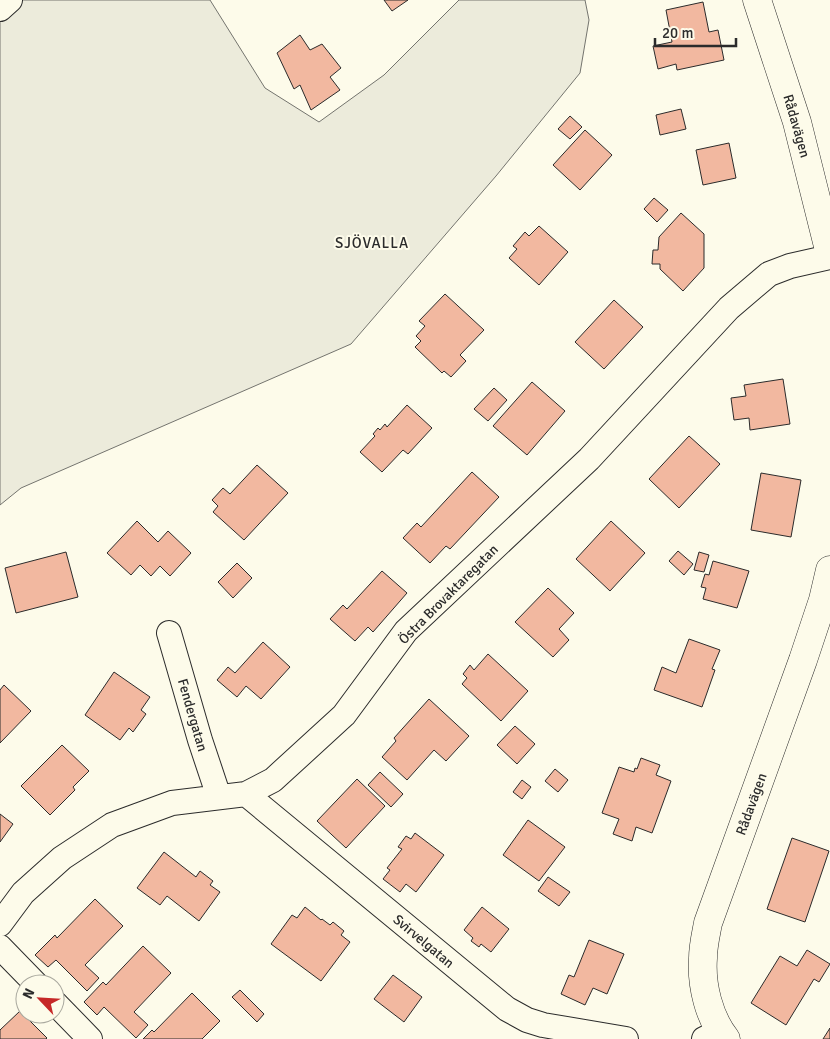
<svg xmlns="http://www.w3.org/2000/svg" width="830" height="1039" font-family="Signika,sans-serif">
<rect width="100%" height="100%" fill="#fdfbea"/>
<!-- green -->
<path fill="#ecebdb" stroke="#74746e" d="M0,0H210L265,88L319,122L384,75L459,0H585L589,20L580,73L496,176L351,344L21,488L0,505Z"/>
<!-- building -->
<path fill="#f2b8a0" stroke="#2b2b2b" d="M384,0H408L392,11Z
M703,2L709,32L718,30L724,60L677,70L676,64L658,69L653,46L672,42L666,10Z
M300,35L310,50L322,44L341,68L330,77L340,90L311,110L300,85L294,89L277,53Z
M681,109L686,129L660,135L656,115Z
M570,116L582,127L570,139L558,129Z
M585,130L612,155L580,190L553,165Z
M729,143L736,178L703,185L696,150Z
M654,198L668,210L657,222L644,209Z
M681,213L704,234V268L683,291L660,269V264H652L653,250H658L659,237Z
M539,226L568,252L539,285L509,258L517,249L513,246L525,232L529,236Z
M445,294L484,330L460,355L466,361L451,377L444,371L442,373L415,347L421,341L416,336L425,326L419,321Z
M614,300L643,327L604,369L575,342Z
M783,379L790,424L750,430L749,418L734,420L731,398L746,396L744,385Z
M532,382L565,411L527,455L493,426Z
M494,388L507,400L488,421L474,409Z
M407,405L432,428L408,454L403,450L382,472L360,452L375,436L373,434L378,428L380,430L385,424L387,427Z
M689,436L720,464L679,508L649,479Z
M257,465L288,493L244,540L213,512L218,506L212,500L223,488L230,494Z
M472,472L499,497L450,549L446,546L430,563L403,538L417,523L421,527Z
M761,473L801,480L791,537L751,530Z
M137,521L158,542L168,531L191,553L170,576L160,566L151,576L140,565L131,575L107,553Z
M611,521L645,553L610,591L576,559Z
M678,551L693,564L684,575L669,561Z
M66,552L78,597L16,613L5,568Z
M699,552L709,555L704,572L694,570Z
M713,561L749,571L737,608L703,599L706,588L701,587L705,574L709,575Z
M237,563L252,578L233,598L218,582Z
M382,571L407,593L373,632L368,627L355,641L330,619L343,605L347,609Z
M548,588L574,613L559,629L569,640L553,657L515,622Z
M689,639L720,650L712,669L715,670L702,707L654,690L662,667L676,673Z
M263,642L290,667L261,699L246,686L237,697L217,680L228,667L235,673Z
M488,654L528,691L501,721L462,684L467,678L463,674L470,665L474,670Z
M114,672L150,697L141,710L146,714L133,732L129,728L120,740L85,715Z
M4,685L31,711L0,743V690Z
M429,699L469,736L446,761L434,750L407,780L382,757L396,741L394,738Z
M515,726L535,744L517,764L497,745Z
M62,745L89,771L73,787L75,790L50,815L21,786Z
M641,758L660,765L656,775L671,781L652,833L636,827L632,841L613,834L619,819L602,813L619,767L634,772L635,768L637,769Z
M555,769L568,780L558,792L545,781Z
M380,772L403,794L391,807L368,785Z
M357,779L385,806L346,848L317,821Z
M522,780L531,787L522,799L513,792Z
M0,814L13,824L0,842Z
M528,820L565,847L539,881L503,855Z
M415,833L444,855L416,892L406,884L400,892L383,879L390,870L387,868L402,849L398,847L406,836L411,839Z
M792,838L829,851L805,922L767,909Z
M164,852L196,877L200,871L213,881L210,885L220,892L199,921L167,896L160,905L137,888Z
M548,877L570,892L559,906L538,891Z
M95,899L123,926L85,965L99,978L87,991L56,960L48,967L35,955L55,935L57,938Z
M305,907L321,920L322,919L330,925L333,922L344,931L341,935L350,942L321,981L271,944L292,915L297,918Z
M482,907L509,929L491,952L481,944L479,947L471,941L473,938L464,930Z
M589,940L624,954L607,994L593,988L585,1005L561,994L569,975L574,977Z
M143,946L171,973L134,1012L148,1025L136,1038L104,1007L97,1015L84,1002L103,982L106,985Z
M807,950L830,964L819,982L814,979L786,1025L751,1003L780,956L797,966Z
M393,975L422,997L404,1022L374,999Z
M240,990L264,1014L257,1022L232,997Z
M192,993L220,1021L202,1039H143L152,1030L154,1032Z
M20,1011L47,1038L46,1039H0V1030Z
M830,1028V1039H823Z"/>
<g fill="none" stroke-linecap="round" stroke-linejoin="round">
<defs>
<path id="street" d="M0,9L10,0
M169,633L200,740L219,797
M246,794L507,1009L527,1020L543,1025L626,1039
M0,924L23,893L62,858L112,825L172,803L246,794L273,780L344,715L406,631L589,459L729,308L769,274L790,266L830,257
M0,947L36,984
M55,1003L90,1039
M704,1039L720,1031"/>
<path id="secondary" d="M757,0L797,122L830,254
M726,1039C709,1018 701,985 703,958C703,946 706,934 708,923L803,660L823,600L830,570"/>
</defs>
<!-- street casing -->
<use href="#street" stroke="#2b2b2b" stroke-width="26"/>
<!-- secondary casing -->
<use href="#secondary" stroke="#2b2b2b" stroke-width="29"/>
<!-- street -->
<use href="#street" stroke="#fdfbea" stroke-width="24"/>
<!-- secondary -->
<use href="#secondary" stroke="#fdfbea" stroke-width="28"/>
</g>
<g text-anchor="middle" stroke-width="4" stroke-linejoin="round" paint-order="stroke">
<!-- street labels -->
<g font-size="14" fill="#2b2b2b" stroke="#fdfbea">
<text transform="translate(797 126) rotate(74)" y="5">Rådavägen</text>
<text transform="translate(448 594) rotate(-45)" y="5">Östra Brovaktaregatan</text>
<text transform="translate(193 715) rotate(74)" y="5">Fendergatan</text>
<text transform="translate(751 804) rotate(-70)" y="5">Rådavägen</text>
<text transform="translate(424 941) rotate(40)" y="5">Svirvelgatan</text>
</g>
<!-- neighbourhood labels -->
<g font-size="15" letter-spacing="1" fill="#2b2b2b" stroke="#fdfbea">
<text x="372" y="248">SJÖVALLA</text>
</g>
</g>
<!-- north arrow -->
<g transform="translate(40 999) rotate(295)"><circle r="24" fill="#fdfbea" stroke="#a9a89e"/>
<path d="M0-4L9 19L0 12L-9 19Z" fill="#c62828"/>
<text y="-8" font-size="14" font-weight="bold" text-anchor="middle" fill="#2b2b2b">N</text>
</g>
<!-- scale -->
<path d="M655 38v8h81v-8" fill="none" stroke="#2b2b2b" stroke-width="2.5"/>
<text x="662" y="38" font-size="15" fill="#2b2b2b" stroke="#fdfbea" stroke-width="4" paint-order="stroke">20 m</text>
</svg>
